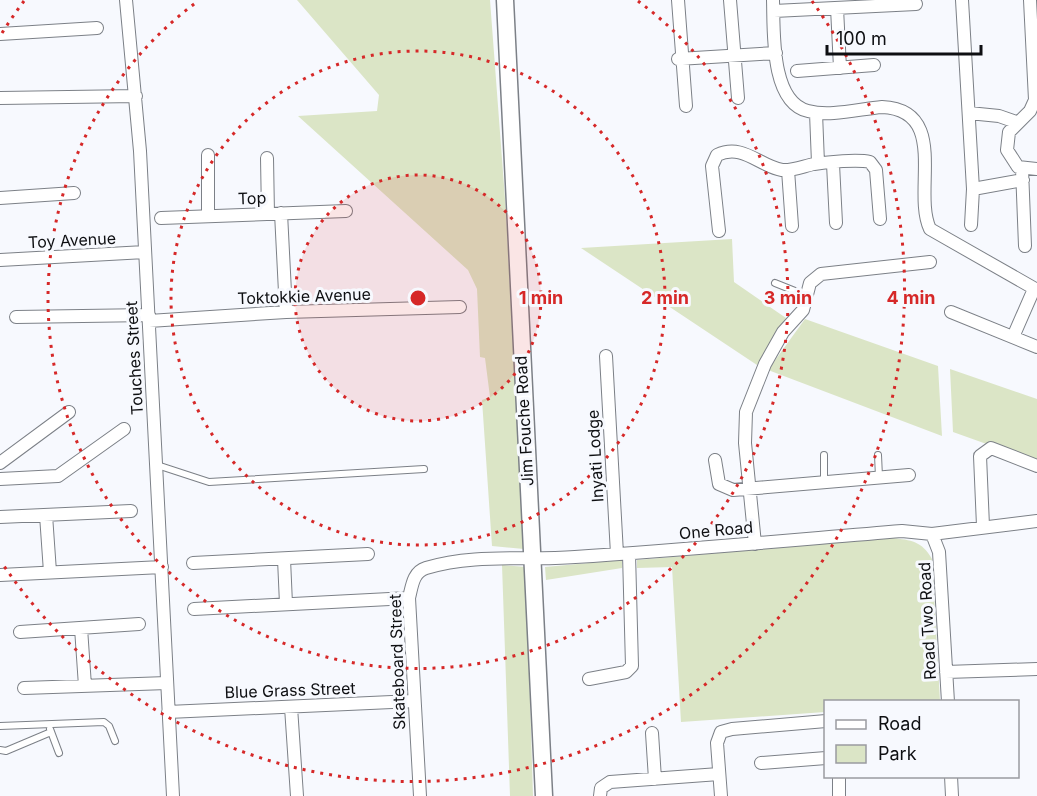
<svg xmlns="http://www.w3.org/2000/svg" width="1037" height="796" font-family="Inter,sans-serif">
<rect width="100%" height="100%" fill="#f7f9fe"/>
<!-- green -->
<path fill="#dbe5c6" d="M297,0H490L506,212L524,549L492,546L482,400L490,397L485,358L480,357L477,289L468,270L298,116L377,111L379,95Z
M732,239L734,282L786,318L757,365L581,248Z
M805,319L938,366L942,436L768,370Z
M950,369L1037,399V462L953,432Z
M892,538C911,540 922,541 932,559L940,701L826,702L825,712L681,722L672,567L637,568V560Z
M622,560V568L546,580L545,567Z
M502,565L526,567L533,796H510Z"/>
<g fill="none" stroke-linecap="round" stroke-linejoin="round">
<defs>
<path id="lane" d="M775,283L805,295
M824,455V482
M878,455L879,477
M157,465L209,482L424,469
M0,726L104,722L109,726L115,741
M50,729L59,753
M0,750L6,751L51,732"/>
<path id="street" d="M126,0L140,151L173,796
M678,0L686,106
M730,0L738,98
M773,0C774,30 770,102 808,111C830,117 859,109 882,107C950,110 912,191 930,229L1037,290
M962,0L973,189L971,225
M1030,0L1035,100L1030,111L1009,132L1007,150L1018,167L1037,169
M837,8L840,68
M774,11L916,4
M0,34L97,28
M678,59L776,53
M797,71L874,65
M0,98L136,96
M816,113L818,163
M969,113L999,116L1016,122
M267,158L268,214
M833,164L836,223
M1022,169L1025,246
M788,170L792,226
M973,189L1023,180
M0,198L74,193
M281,213L286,312
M208,216V155
M161,218L346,211
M719,231L712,166L717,155C743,143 759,166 782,170C792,171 804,166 814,164C828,162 858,159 870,162L876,170L880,219
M0,260L145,252
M951,312L1037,347
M16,317L149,315
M149,321L286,312L460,307
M1013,337L1034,289
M606,356L617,554
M715,460L719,484L733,490L909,475
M0,463L69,412
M0,479L58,476L124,429
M46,515L50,572
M0,517L131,511
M983,526L980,456L991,448L1037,466
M932,534L1037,521
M755,544L745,443L746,412L765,364L783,332L803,310L810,283L821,274L930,262
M284,559L286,604
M193,563L368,554
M0,575L162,567
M194,609L409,598
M81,628L85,686
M20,632L139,624
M946,672L1037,669
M589,679L626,672L632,666L629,554
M24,688L167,683
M291,707L297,796
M168,712L414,701
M652,733L655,779
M761,763L826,758
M839,776V796
M951,776L952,796
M420,796L409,598C412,586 413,572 426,568C475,553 526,561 575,557C685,550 793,540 902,531L932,534L939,552L948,702
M600,796L601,788L610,782L719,774
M721,796L717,743L721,732L732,729L826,721"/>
<path id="secondary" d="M505,0L544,796"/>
</defs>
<!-- lane casing -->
<use href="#lane" stroke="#7c8087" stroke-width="8"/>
<!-- street casing -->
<use href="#street" stroke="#7c8087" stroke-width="14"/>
<!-- secondary casing -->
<use href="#secondary" stroke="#7c8087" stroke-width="19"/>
<!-- lane -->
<use href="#lane" stroke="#fff" stroke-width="6"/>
<!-- street -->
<use href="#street" stroke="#fff" stroke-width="12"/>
<!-- secondary -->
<use href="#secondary" stroke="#fff" stroke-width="16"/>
</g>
<!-- distance rings -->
<circle cx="418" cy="298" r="123" fill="#d62828" fill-opacity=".12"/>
<g fill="none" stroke="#d62828" stroke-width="3" stroke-dasharray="3 6">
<circle cx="418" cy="298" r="123"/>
<circle cx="418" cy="298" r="247"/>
<path d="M638 1A370 370 0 1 1 198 1"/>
<path d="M2 33A493 493 0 0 1 24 1M812 1A493 493 0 1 1 2 563"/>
</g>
<g text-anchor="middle" stroke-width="6" stroke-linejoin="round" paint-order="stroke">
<!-- street labels -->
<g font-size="16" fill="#0e0f12" stroke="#f7f9fe">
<text transform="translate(252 198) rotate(-2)" y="6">Top</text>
<text transform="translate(72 240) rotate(-3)" y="6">Toy Avenue</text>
<text transform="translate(304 296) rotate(-2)" y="6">Toktokkie Avenue</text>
<text transform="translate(134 358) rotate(-93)" y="6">Touches Street</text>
<text transform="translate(524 421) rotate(-93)" y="6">Jim Fouche Road</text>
<text transform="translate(595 456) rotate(-93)" y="6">Inyati Lodge</text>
<text transform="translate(716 530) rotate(-5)" y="6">One Road</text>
<text transform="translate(927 621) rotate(-93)" y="6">Road Two Road</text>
<text transform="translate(397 662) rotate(-92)" y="6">Skateboard Street</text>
<text transform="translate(290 690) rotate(-2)" y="6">Blue Grass Street</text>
</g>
</g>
<circle cx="418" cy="298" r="9" fill="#d62828" stroke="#f7f9fe" stroke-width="3"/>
<g font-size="18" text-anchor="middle" font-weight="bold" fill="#d62828" stroke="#f7f9fe" stroke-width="6" stroke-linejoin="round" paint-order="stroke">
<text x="541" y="304">1 min</text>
<text x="665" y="304">2 min</text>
<text x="788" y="304">3 min</text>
<text x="911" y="304">4 min</text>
</g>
<!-- legend -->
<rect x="824" y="700" width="195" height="78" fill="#f7f9fe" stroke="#9a9ba0" stroke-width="1.5"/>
<rect x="836" y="720" width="30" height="9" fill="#ffffff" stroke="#9a9ba0" stroke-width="1.5"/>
<text x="878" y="730" font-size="18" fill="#0e0f12">Road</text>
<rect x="836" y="745" width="30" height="18" fill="#dbe5c6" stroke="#9a9ba0" stroke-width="1.5"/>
<text x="878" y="760" font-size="18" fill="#0e0f12">Park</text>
<!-- scale -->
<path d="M827 45v9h154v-9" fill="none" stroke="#0e0f12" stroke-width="3"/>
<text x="836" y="45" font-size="18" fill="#0e0f12" stroke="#f7f9fe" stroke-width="4.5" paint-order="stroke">100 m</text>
</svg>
